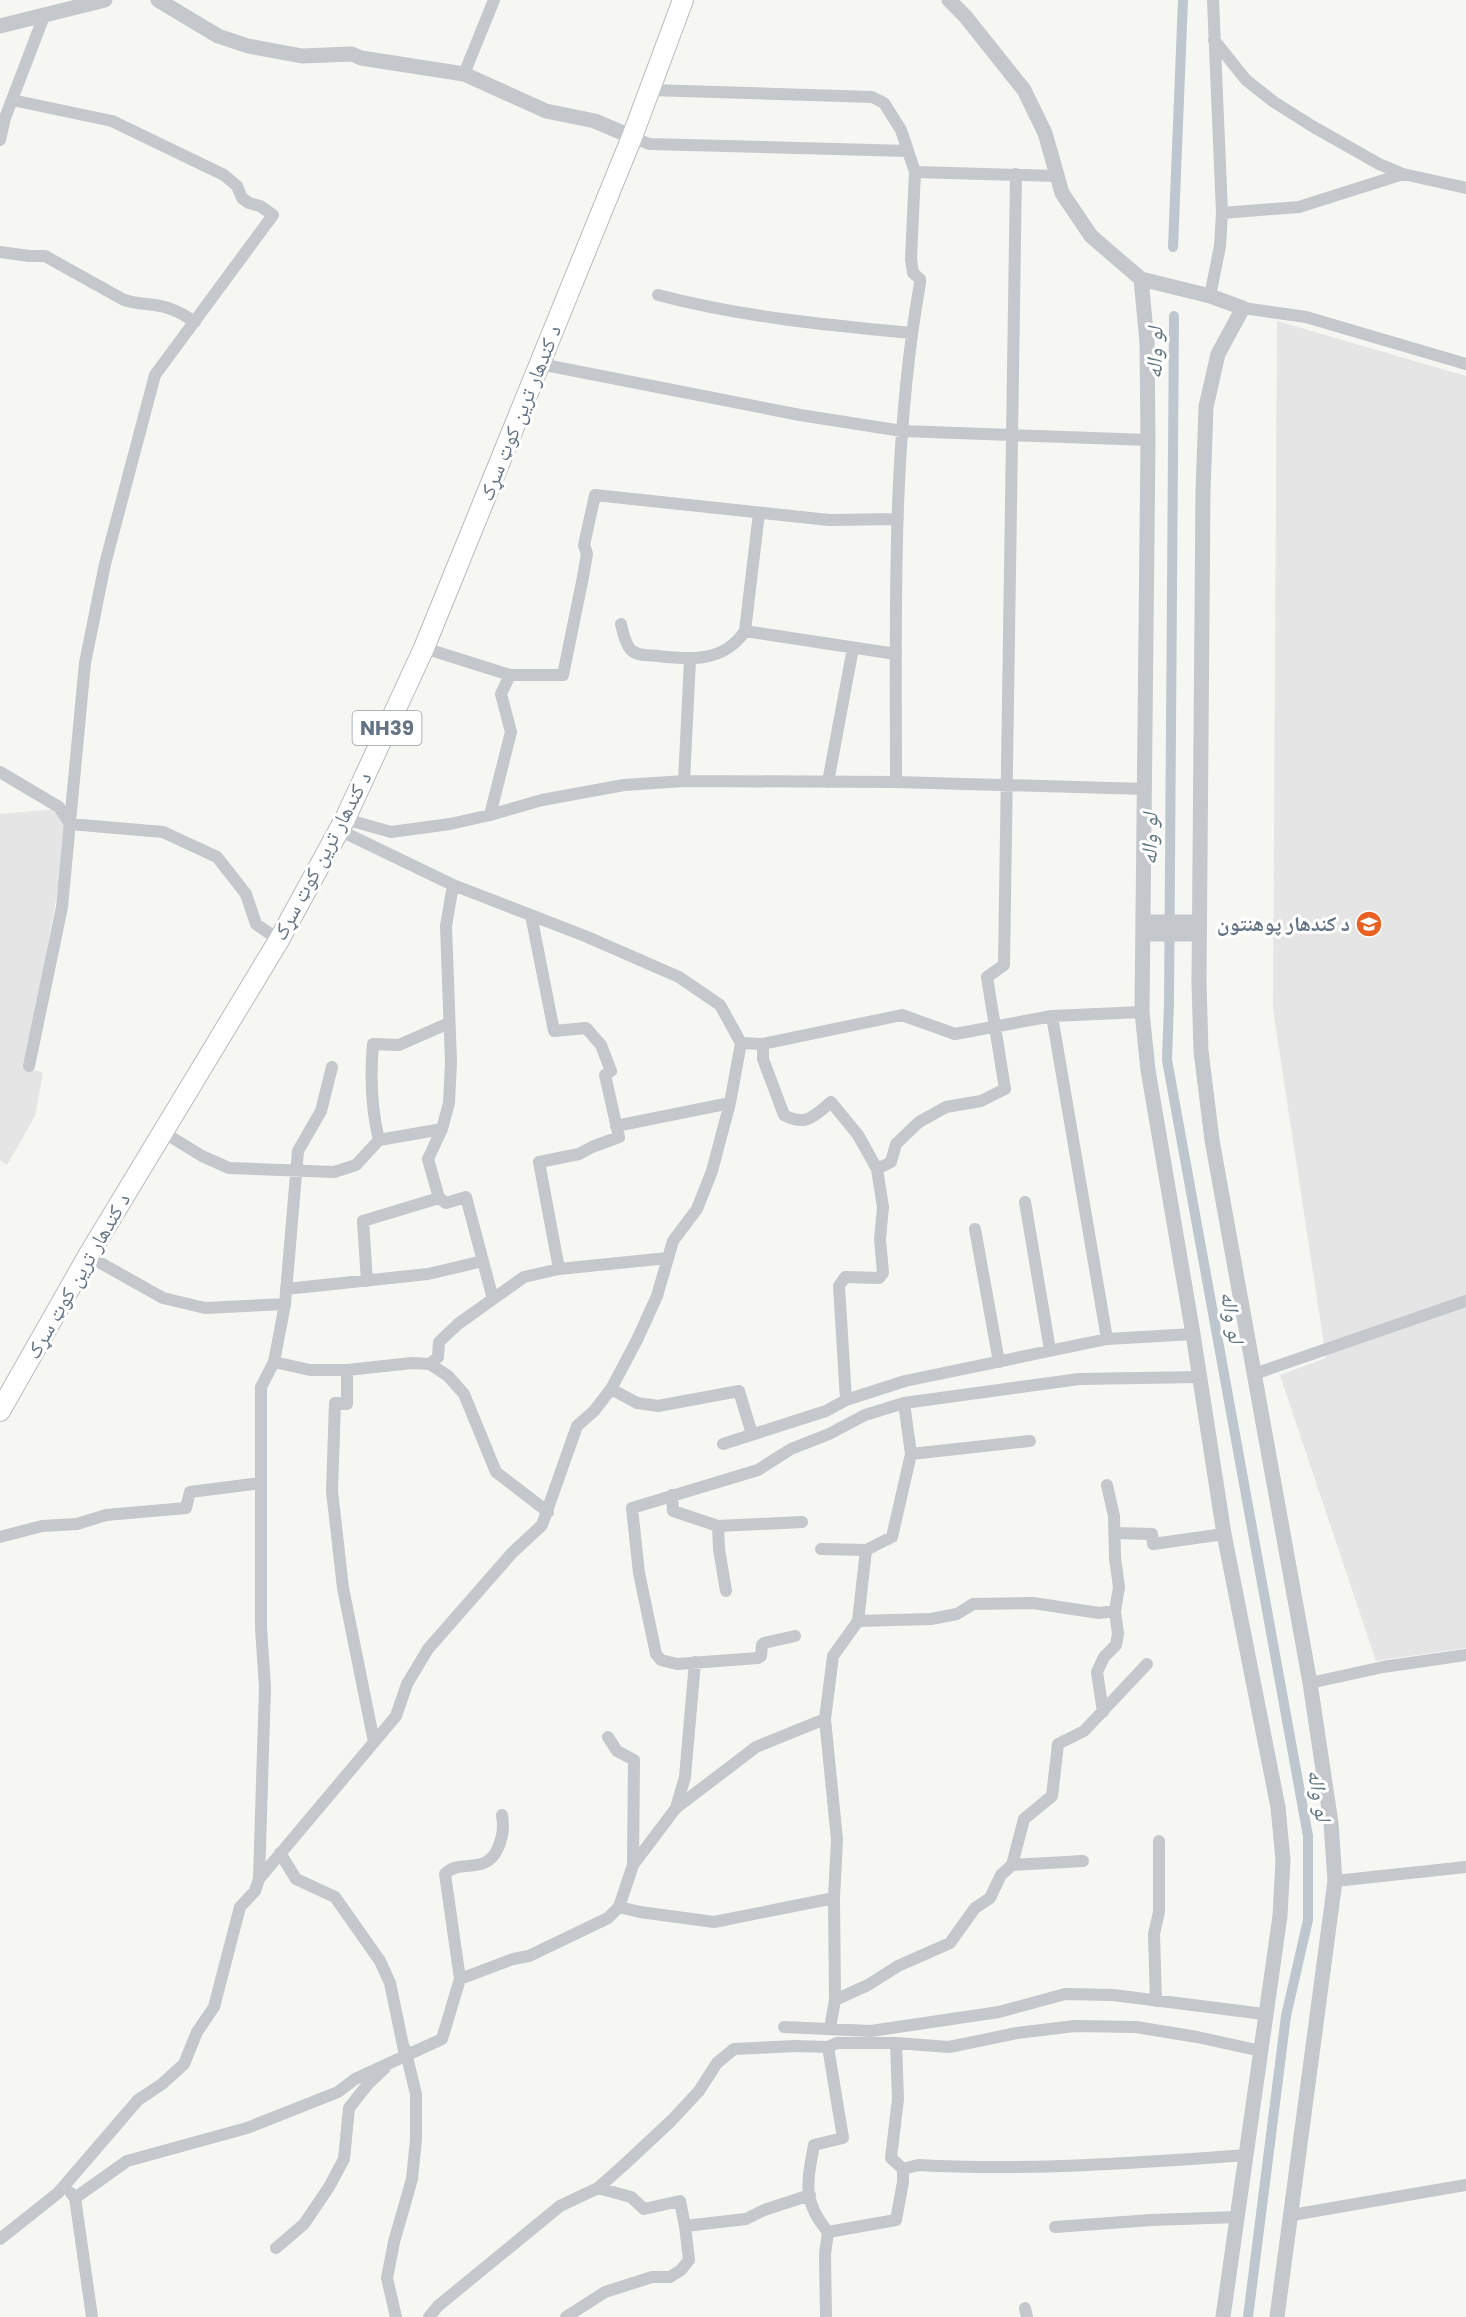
<svg xmlns="http://www.w3.org/2000/svg" width="1466" height="2317" font-family="Poppins,'Noto Naskh Arabic',sans-serif">
<rect width="100%" height="100%" fill="#f6f6f3"/>
<!-- built -->
<path fill="#e4e5e4" d="M1277,321L1466,376V1648L1376,1661L1280,1375L1326,1358L1273,1009Z
M57,809L65,821L62,866L26,1067L43,1073L35,1116L7,1165L0,1160V814Z"/>
<g fill="none" stroke-linecap="round" stroke-linejoin="round">
<!-- canal -->
<path stroke="#bec7cd" stroke-width="10" d="M1173,247L1183,0
M1174,316L1169,1003L1167,1060L1308,1836V1920L1286,2016L1248,2317"/>
<defs>
<path id="primary" d="M0,1411L88,1256L279,940L345,819L424,648L632,137L683,0"/>
</defs>
<!-- primary casing -->
<use href="#primary" stroke="#b7bbbf" stroke-width="22"/>
<!-- minor -->
<path stroke="#c4c7cb" stroke-width="12" d="M1214,40L1246,80L1274,102L1312,126L1379,164L1403,174L1466,188
M464,74L494,0
M650,90L872,97L884,103L901,130L915,172L1057,176
M12,100L112,121L224,175L237,186L242,198L249,203L260,206L273,215L155,375L105,564L85,663L62,907L29,1066
M632,137L649,144L908,151
M0,140L5,118L44,16
M1222,213L1299,207L1403,174
M0,252L29,256H45L124,300C139,305 154,303 168,308C178,311 186,316 195,322
M658,295C742,317 826,325 911,333
M1210,296L1220,246L1222,213L1213,0
M1243,308L1306,317L1466,364
M540,364L800,415L902,431L1148,440
M621,624C623,632 625,644 631,650C637,656 650,655 658,656C692,660 724,662 745,631L759,513
M745,631L896,654
M424,648L510,675H563L583,577L587,554L584,545L595,495L829,520L898,519
M0,772L59,807L70,824L163,832L217,857L246,894L256,924L279,940
M684,781L690,660
M828,782L853,648
M896,782C896,616 891,447 920,283V279L913,273L911,259L915,172
M490,815L511,732L501,694L510,675
M345,819L391,832L450,824L490,815L542,800L624,785L684,781L896,782L1146,789
M453,885L446,926L451,1062L449,1103L442,1129L428,1159L439,1198L446,1203L466,1197L493,1299
M531,915L554,1031L586,1028L601,1045L611,1071L605,1075L619,1137L592,1147L579,1154L539,1162L559,1269
M1052,1016L1107,1339
M741,1043L763,1044L902,1015L955,1034L1052,1016L1142,1012
M763,1044V1059L784,1115C806,1127 814,1116 831,1102L858,1135L877,1169L883,1207L880,1239L883,1273L879,1278L845,1277L839,1286L846,1400
M616,1126L730,1103
M163,1132L202,1156L229,1168L334,1172L356,1165L379,1140L442,1129
M379,1140C371,1108 370,1078 373,1044L399,1045L449,1023
M877,1169L891,1162L896,1144L919,1122L946,1107L981,1101L1005,1089L987,977L1004,965L1016,174
M1025,1202L1050,1350
M975,1229L999,1362
M88,1256L163,1298L205,1308L285,1304
M367,1281L363,1221L439,1198
M286,1289L428,1274L483,1261
M274,1362L310,1370H347L412,1363L430,1364L448,1376L464,1394L496,1472L548,1512
M430,1364L438,1357L439,1342L458,1324L524,1277L559,1269L668,1258
M347,1370V1404L335,1403L332,1491L343,1588L374,1742
M1254,1374L1466,1301
M611,1389L637,1403L658,1406L739,1391L752,1434
M723,1444L826,1411L846,1400L905,1381L1107,1339L1193,1334
M911,1454L1030,1441
M672,1495L673,1511L718,1526L802,1522
M718,1526L719,1549L726,1591
M1115,1533L1152,1534L1153,1544L1224,1534
M0,1537L42,1526L77,1524L106,1515L186,1508L190,1492L261,1483
M821,1549L866,1550
M858,1621L931,1619L957,1614L973,1604L1033,1603L1099,1613L1115,1611
M795,1636L764,1643L762,1645L761,1656L758,1658L677,1664L661,1660L656,1654L639,1573L632,1508L758,1470L791,1449L829,1434L865,1415L904,1403L1079,1379L1200,1377
M1310,1683L1383,1667L1466,1655
M1103,1712L1097,1672L1104,1657L1116,1645L1118,1634L1115,1611L1119,1587L1115,1558L1114,1516L1107,1485
M608,1737L617,1751L634,1760L633,1865
M676,1808L756,1747L825,1719
M280,1853L296,1879L335,1897L380,1961L390,1983L405,2055
M1012,1865L1083,1861
M259,1879L265,1687L261,1628V1387L274,1362L285,1304L298,1151L321,1111L332,1067
M1335,1881L1466,1867
M619,1907L640,1912L714,1922L834,1898
M460,1979L513,1959L529,1956L608,1918L619,1907L633,1865L676,1808L685,1777L695,1662
M835,2000L868,1985L898,1966L950,1943L975,1908L990,1898L1001,1875L1012,1865L1024,1819L1052,1796L1058,1744L1084,1731L1147,1664
M1156,2001L1154,1934L1159,1912V1841
M784,2027L871,2031L999,2012L1065,1994L1113,1995L1264,2014
M830,2028L835,2000L834,1898L837,1840L825,1719L833,1656L858,1621L866,1550L892,1537L911,1454L904,1403
M903,2169L918,2165C1027,2171 1137,2163 1246,2155
M598,2188L631,2197L644,2209L680,2201L685,2226L746,2219L764,2210L810,2195
M71,2193L75,2198L92,2317
M75,2198L127,2161L247,2128L338,2092L355,2079L442,2039L460,1979L445,1874C460,1858 486,1876 498,1848C503,1835 504,1828 502,1815
M1292,2215L1466,2185
M1055,2227L1152,2220L1237,2217
M828,2232L896,2220L903,2182V2169L891,2158L898,2099L896,2043
M0,2239L58,2193L138,2100L162,2084L184,2064L197,2032L214,2007L240,1907L255,1891L259,1879L396,1716L407,1684L428,1649L512,1553L542,1525L577,1426L594,1411L611,1389L637,1340L657,1296L673,1241L697,1209L712,1171L730,1103L741,1043L720,1005L679,977L585,936L453,885L339,830
M276,2248L304,2224L329,2187L344,2159L349,2108L368,2084L385,2068
M1025,2308L1027,2317
M396,2317L387,2278L394,2242L412,2179L416,2139V2094L405,2049L404,2050
M429,2317L438,2306L560,2206L598,2188L625,2164L671,2121L699,2091L717,2063L734,2049L795,2046L828,2047L837,2043H896L949,2047L1017,2033L1075,2026L1136,2027L1197,2037L1261,2051
M566,2317L605,2292L652,2277H670L681,2270L689,2260L685,2226
M826,2317L825,2254L828,2232C802,2201 807,2183 814,2145L843,2138L828,2047"/>
<!-- tertiary -->
<path stroke="#c4c7cb" stroke-width="15" d="M158,0L218,36L248,46L302,56L352,54L361,58L464,74L546,111L595,121L632,137
M949,0L965,16L1024,90L1045,133L1062,193L1091,236L1141,279L1210,296L1243,308L1218,354L1206,407L1203,491L1199,983L1201,1051L1212,1140L1310,1683L1331,1823L1335,1881L1277,2317
M0,26L105,0
M1141,279L1147,342L1148,440L1142,1012L1148,1070L1193,1334L1224,1534L1278,1807L1283,1860L1280,1916L1223,2317
M1144,922H1199
M1144,934H1199"/>
<!-- primary -->
<use href="#primary" stroke="#fff" stroke-width="20"/>
</g>
<!-- icons -->
<defs>
<symbol id="university-disc" viewBox="-11 -11 22 22"><circle r="9.5" fill="#e86022" stroke="#fff"/><path d="M0-5L7-2L0 1L-7-2ZM-4 1L0 2.5L4 1V4Q0 6-4 4Z" fill="#fff"/></symbol>
</defs>
<g fill-rule="evenodd">
<use href="#university-disc" x="1354" y="909" width="30" height="30"/>
</g>
<g text-anchor="middle" stroke-width="6" stroke-linejoin="round" paint-order="stroke">
<!-- shield labels -->
<rect fill="#fff" stroke="#939eaa" stroke-width="1.5" x="352.5" y="711" width="69" height="34" rx="4.5"/>
<g font-size="20" font-weight="bold" fill="#657485">
<text x="387" y="735">NH39</text>
</g>
<!-- street labels -->
<g font-size="21" fill="#657485" stroke="#fff">
<text transform="translate(520 413) rotate(-68)" y="7">د کندهار ترين کوټ سړک</text>
<text transform="translate(322 856) rotate(-62)" y="7">د کندهار ترين کوټ سړک</text>
<text transform="translate(78 1276) rotate(-60)" y="7">د کندهار ترين کوټ سړک</text>
</g>
<!-- poi labels -->
<g font-size="21" font-weight="bold" fill="#657485" stroke="#fff" text-anchor="end">
<text x="1350" y="931">د کندهار پوهنتون</text>
</g>
<!-- water labels -->
<g font-size="22" font-style="italic" fill="#607681" stroke="#fff">
<text transform="translate(1154 353) rotate(-89)" y="8">لو واله</text>
<text transform="translate(1149 839) rotate(-89)" y="8">لو واله</text>
<text transform="translate(1233 1317) rotate(80)" y="8">لو واله</text>
<text transform="translate(1320 1795) rotate(80)" y="8">لو واله</text>
</g>
</g>
</svg>
